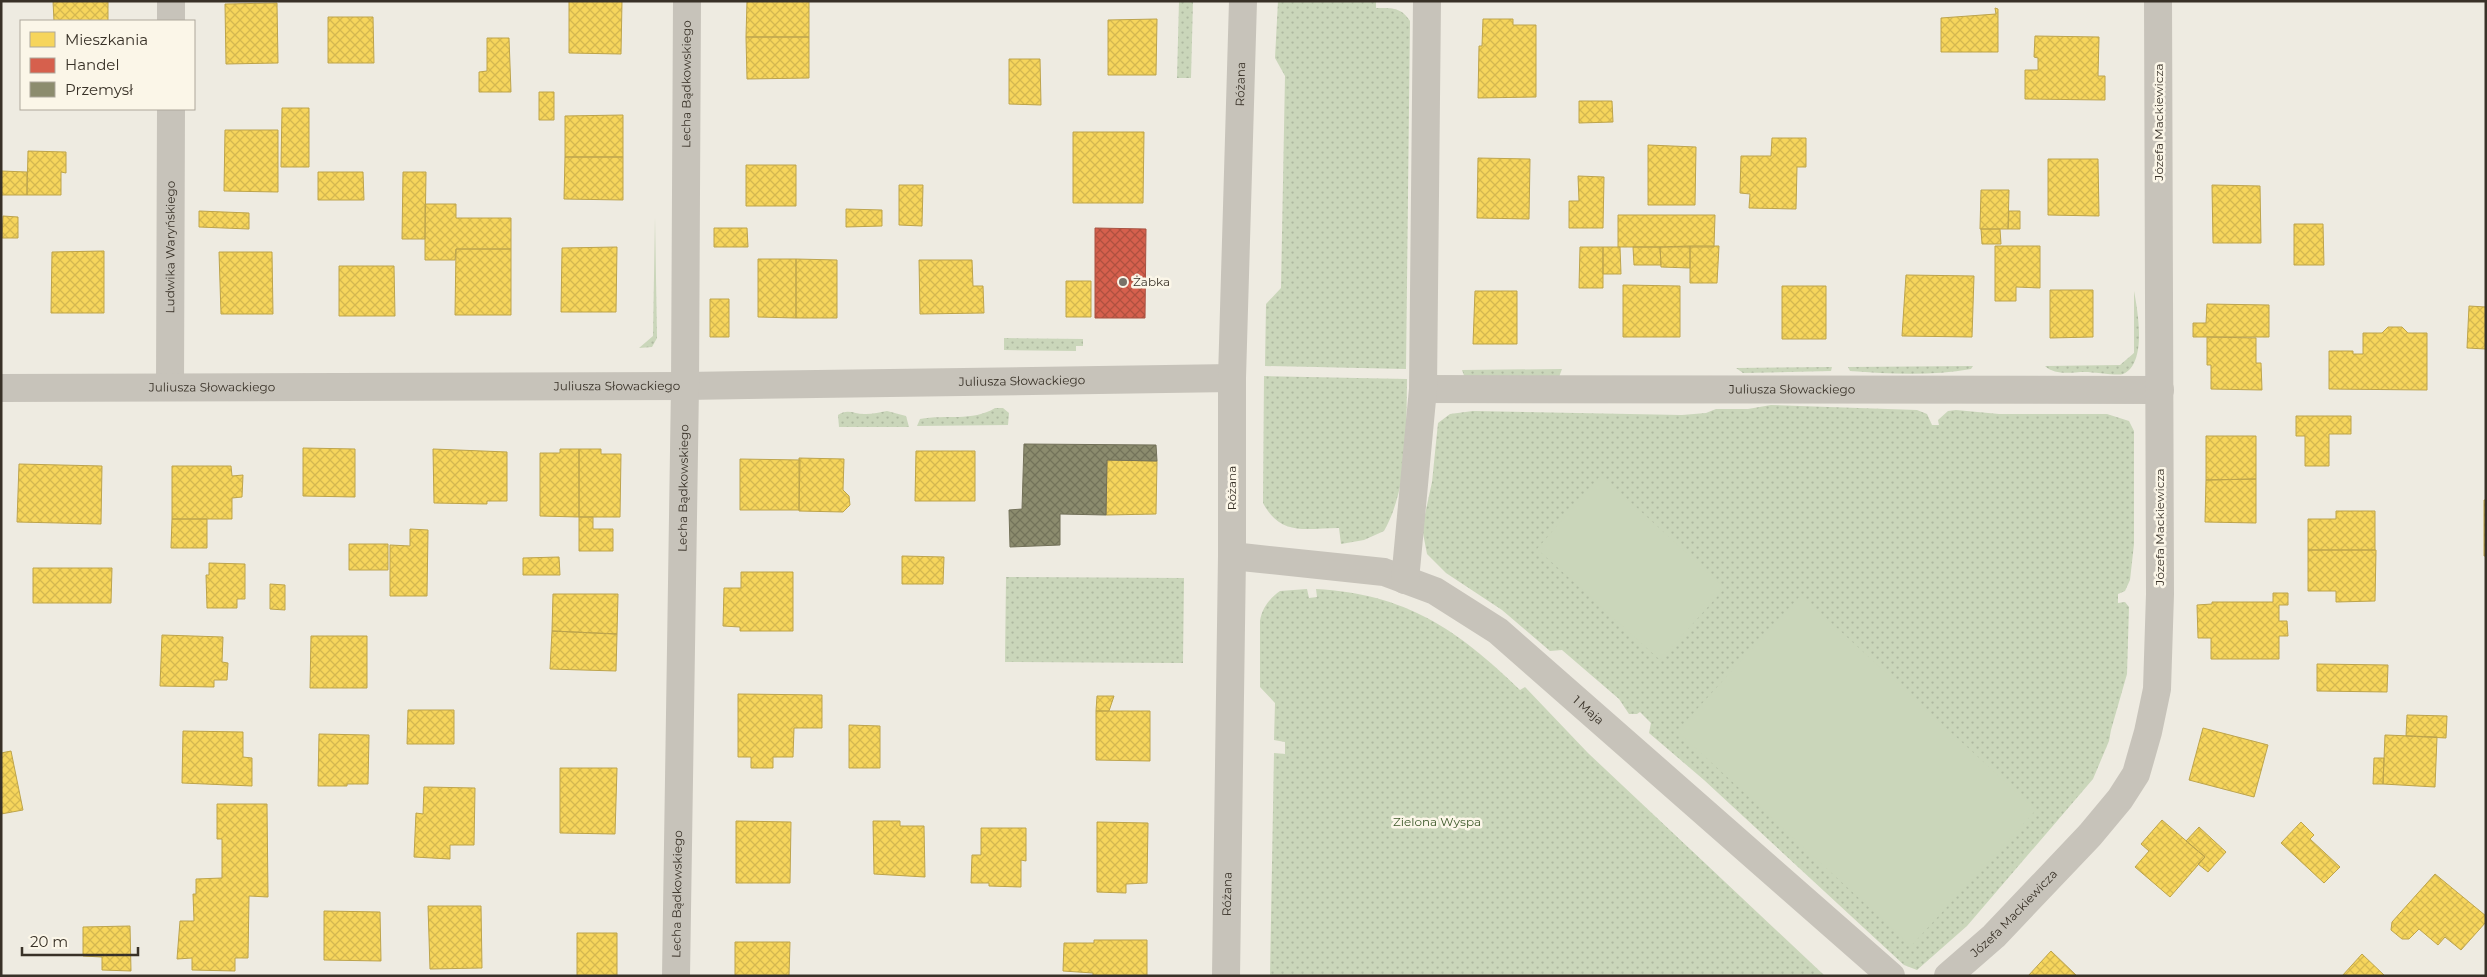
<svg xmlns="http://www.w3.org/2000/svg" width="2487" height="977" font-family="Montserrat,sans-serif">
<defs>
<pattern id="green-dots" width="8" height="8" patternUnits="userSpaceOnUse" patternTransform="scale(1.25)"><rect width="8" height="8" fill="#cad6ba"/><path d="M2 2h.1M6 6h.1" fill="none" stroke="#aeb8a0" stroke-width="1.8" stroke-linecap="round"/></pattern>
<pattern id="homes-cross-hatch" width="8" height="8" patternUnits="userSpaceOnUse" patternTransform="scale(1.25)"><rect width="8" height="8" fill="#f6d55c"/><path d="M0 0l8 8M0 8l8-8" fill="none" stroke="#d4b750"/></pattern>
<pattern id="shops-cross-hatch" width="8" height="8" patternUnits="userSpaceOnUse" patternTransform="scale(1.25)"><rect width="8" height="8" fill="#d6604d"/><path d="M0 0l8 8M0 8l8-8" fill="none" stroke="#af5040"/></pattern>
<pattern id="industry-cross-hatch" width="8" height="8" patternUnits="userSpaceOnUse" patternTransform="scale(1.25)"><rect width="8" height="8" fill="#8c8c6e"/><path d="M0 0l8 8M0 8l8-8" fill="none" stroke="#73735a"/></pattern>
</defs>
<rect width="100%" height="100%" fill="#eeebe1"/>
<!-- green -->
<path fill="url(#green-dots)" d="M1179,1H1193L1191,78H1177Z
M1278,1H1376V8C1392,8 1401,7 1410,21L1406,369L1265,366L1266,304L1281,288L1285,76L1275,58Z
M655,217L657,338L652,347L639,348L653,336Z
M2134,291C2138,312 2147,364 2123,374C2118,376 2094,372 2085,372C2071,372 2056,376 2045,366L2120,365L2134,353Z
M1004,338L1083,339V346H1076V351L1004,350Z
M1973,366L1971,369C1932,376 1890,374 1850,371L1848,367Z
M1832,367L1831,371L1743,373L1736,368Z
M1562,369L1559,377L1465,378L1462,370Z
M1264,376L1407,379C1406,430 1409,486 1384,531L1364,540L1341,544L1339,528C1306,528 1281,537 1263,503Z
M1771,405L1917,410L1927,414L1932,425H1939L1938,420L1948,411L1956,410L1999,414H2107L2129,421L2134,431V544L2130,580L2125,591L2118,594V603L2125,602L2129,607L2127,674L2111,730L2109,741L2093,779L1967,926L1917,970L1904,965L1704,780L1649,733L1651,723L1640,712L1637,714H1629L1619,699L1562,650L1550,651L1502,610L1446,573L1427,554L1422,528L1432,482L1438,423L1450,414L1473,411L1682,415L1706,413L1716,409H1748Z
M995,408H1003L1009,413L1008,425L917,426L920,419C946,414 972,422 995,408Z
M887,411L906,416L909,427H839L838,415C848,408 856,415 866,414C873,414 880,412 887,411Z
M1006,577L1184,578L1183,663L1005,662Z
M1307,589L1309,598L1317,597L1316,589C1406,594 1457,629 1520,690L1525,687L1588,753L1825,976H1270L1274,753L1285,754V742L1274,740L1275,703L1260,687V621C1262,608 1269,599 1280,591Z"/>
<!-- pitch -->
<path fill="#cad6ba" d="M1601,475L1725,588L1660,660L1537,549Z
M1801,595L2036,810L1911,946L1677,731Z"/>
<!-- homes -->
<path fill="url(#homes-cross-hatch)" stroke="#bda44c" d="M53,1H108V21H54Z
M569,1H622L621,54L569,53Z
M747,1H809V37H746Z
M277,3L278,63L226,64L225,4Z
M1995,8L1998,9V52H1941V18L1996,14Z
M328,17H373L374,63H328Z
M1157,19L1156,75H1108V20Z
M1483,19H1513V25H1536V97L1478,98L1479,46H1482Z
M2035,36L2099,37L2098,76H2105V100L2025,99V70H2038V58L2034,57Z
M746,37H809V78L747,79Z
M487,38H509L511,92H479V72L487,71Z
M1009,59H1040L1041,105L1009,104Z
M539,92H554V120H539Z
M1579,101H1612L1613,122L1579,123Z
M282,108H309V167H281Z
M623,115V157H565V116Z
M225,130H278V192L224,191Z
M1073,132H1144L1143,203H1073Z
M1772,138H1806V167H1797L1796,209L1749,208L1750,194L1740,193L1741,156H1771Z
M1648,145L1696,147L1695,205H1648Z
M28,151L66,152V173L61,172V195H27Z
M565,157H623V200L564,199Z
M1478,158L1530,159L1529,219L1477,218Z
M2048,159H2098L2099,216L2048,215Z
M746,165H796V206H746Z
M1,171L27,172V195H1Z
M318,172H363L364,200H318Z
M403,172H426L425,239H402Z
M1578,176L1604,177L1603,228H1569V201H1579Z
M899,185H923L922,226L899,225Z
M2212,185L2260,186L2261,243H2213Z
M1981,190H2009L2008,229H1980Z
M425,204H456V218H511V249H456L455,260H425Z
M846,209L882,210V226L846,227Z
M199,211L249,213V229L199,227Z
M2009,211H2020V229H2008Z
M1618,215H1715L1714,247H1618Z
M3,216L18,217V238H2Z
M2294,224H2323L2324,265H2294Z
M714,228H747L748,247H714Z
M1981,229H2000L2001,244H1982Z
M1690,246H1719L1717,283H1690Z
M1690,246V268L1661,267L1660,247Z
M1995,246H2040V288L2016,287V301H1995Z
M617,247L616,312H561L562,248Z
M1580,247H1603V288H1579Z
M1603,247H1620L1621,274H1603Z
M1633,247H1660L1661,265H1634Z
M456,249H511V315H455Z
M104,251V313H51L52,252Z
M219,252H272L273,314H221Z
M758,259H796V318L758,317Z
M796,259L837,260V318H796Z
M919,260H972L973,286H983L984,313L920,314Z
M339,266H394L395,316H339Z
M1906,275L1974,276L1972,337L1902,336Z
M1066,281H1091V317H1066Z
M1623,285L1680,286V337H1623Z
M1782,286H1826V339H1782Z
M2050,290H2093V337L2050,338Z
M1475,291H1517V344H1473Z
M710,299H729V337H710Z
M2207,304L2269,305V337H2193V323H2206Z
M2469,306L2486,307V349L2467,348Z
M2388,327H2402L2408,333H2427V390L2329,389V351H2353V354H2363V333H2382Z
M2207,337L2256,338V363H2261L2262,390L2211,389V365H2207Z
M2296,416H2351V434H2329V466H2305V436H2296Z
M2206,436H2256V479L2206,480Z
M303,448L355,449V497L303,496Z
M433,449L507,452V501H487V504L434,503Z
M560,449H579V517L540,516V453H560Z
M579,449H601V454H621L620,517H579Z
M916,451H975V501H915Z
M799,458L844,459L843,490L849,496L850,505L843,512L799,511Z
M740,459L800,460L799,510H740Z
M1107,460L1157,461L1156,514L1106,515Z
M19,464L102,466L101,524L17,522Z
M172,466H231L232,476L243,475L242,497L232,498V519H172Z
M2256,479V523L2205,522L2206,480Z
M2484,500H2486V556H2484Z
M2336,511H2375V550H2308V519H2336Z
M579,517H593V529H613V551H579Z
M172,519H207V548H171Z
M410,529L428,530L427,596H390V545L410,546Z
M349,544H388V570H349Z
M2308,550H2376L2375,601L2336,602V591H2308Z
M902,556L944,557L943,584H902Z
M559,557L560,575H523V558Z
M209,563L245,564V599H237V608H207L206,575H209Z
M33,568H112L111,603H33Z
M741,572H793V631H740V627L723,626L724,588H741Z
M270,584L285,585V610L270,609Z
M2273,593H2288V605H2279V621H2287L2288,636H2279V659H2211V638H2198L2197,605L2212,604V602H2273Z
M553,594H618L617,634L552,631Z
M552,631L617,634L616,671L550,669Z
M162,635L223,637L222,662L228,663L227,680H214V687L160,686Z
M311,636H367V688H310Z
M2317,664L2388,665L2387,692L2317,691Z
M738,694L822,695V728H794L793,757H773V768H751V757H738Z
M1097,696H1114L1109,711H1096Z
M408,710H454V744H407Z
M1096,711H1150V761L1096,760Z
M2407,715L2447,716L2446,738L2406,736Z
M849,725L880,726V768H849Z
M2203,728L2268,745L2254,797L2189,780Z
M183,731L243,732V757L252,758V786L182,783Z
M319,734L369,735L368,784H347V786H318Z
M2385,735L2437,737L2435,787L2383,784Z
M11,751L23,810L1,814V753Z
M2374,758H2384L2383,784H2373Z
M560,768H617L615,834L560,833Z
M424,787L475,788L474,845H450V859L414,857L416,813L423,814Z
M217,804H267L268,897L249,896L248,958H235V971L192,970V958L177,959L180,921H194L193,894H196V879L222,878V839H217Z
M2162,820L2205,857L2170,897L2135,867L2149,851L2141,844Z
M736,821L791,822L790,883H736Z
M873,821H900V826H924L925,877L874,874Z
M1097,822L1148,823L1147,883L1126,884V893L1097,892Z
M2301,822L2314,835L2310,839L2340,867L2324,883L2281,843Z
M2199,827L2226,852L2208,872L2198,864L2205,857L2186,841Z
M981,828H1026V861L1021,860V887L989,886V883H971L972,855H981Z
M2435,874L2486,916V922L2461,950L2445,937L2438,945L2419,929L2409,939H2402L2391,930L2392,922Z
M428,906H481L482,968L430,969Z
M324,911L380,912L381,961L324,960Z
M130,926L131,971L102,970V957L83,956V927Z
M577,933H617V976H577Z
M1094,940H1147V976H1093V973L1063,971L1064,943H1094Z
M735,942H790L789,976H735Z
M2051,951L2077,976H2028Z
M2362,954L2385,976H2342Z"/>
<!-- shops -->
<path fill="url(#shops-cross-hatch)" stroke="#a75242" d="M1095,228L1146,229L1145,318H1095Z"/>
<!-- industry -->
<path fill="url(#industry-cross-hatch)" stroke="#737159" d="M1024,444L1156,445L1157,461L1107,460L1106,515L1060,514V545L1010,547L1009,510L1022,509Z"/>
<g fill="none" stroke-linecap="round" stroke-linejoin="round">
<!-- street -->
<g stroke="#c7c3ba" stroke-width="28">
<path d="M171,21V1"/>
<path id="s1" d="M170,386L171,109"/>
<path id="s2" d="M1,388L685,386L1232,378"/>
<path id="s3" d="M1423,389L2160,390"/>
<path id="s4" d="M1232,556L1384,572L1435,591L1498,631L1891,976"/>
<path d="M1405,580L1423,389L1427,1"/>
<path id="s5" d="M676,976L685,386L687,1"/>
<path id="s6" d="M1226,976L1232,556V378L1243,1"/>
<path id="s7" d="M1948,976L1994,936L2090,835L2120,799L2136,774L2148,732L2157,689L2160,594L2158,1"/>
</g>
</g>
<!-- markers -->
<circle fill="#787268" stroke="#fbf6e8" stroke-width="2" cx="1123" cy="282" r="5"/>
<g text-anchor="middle" stroke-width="5" stroke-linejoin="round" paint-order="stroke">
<!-- street labels -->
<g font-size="12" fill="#383127" stroke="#fbf6e8">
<text dy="4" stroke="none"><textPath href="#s5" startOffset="892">Lecha Bądkowskiego</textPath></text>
<text dy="4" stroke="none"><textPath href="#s6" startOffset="892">Różana</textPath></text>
<text transform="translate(2159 122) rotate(-90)" y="4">Józefa Mackiewicza</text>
<text dy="4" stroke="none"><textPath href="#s1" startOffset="139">Ludwika Waryńskiego</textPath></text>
<text dy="4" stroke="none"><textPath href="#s2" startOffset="1021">Juliusza Słowackiego</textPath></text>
<text dy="4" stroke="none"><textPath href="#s2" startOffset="211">Juliusza Słowackiego</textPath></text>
<text dy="4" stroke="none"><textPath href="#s2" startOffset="616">Juliusza Słowackiego</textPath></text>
<text dy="4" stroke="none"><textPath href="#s3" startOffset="369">Juliusza Słowackiego</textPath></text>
<text transform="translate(1232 488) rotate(-90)" y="4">Różana</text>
<text dy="4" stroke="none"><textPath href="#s5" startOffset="488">Lecha Bądkowskiego</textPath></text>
<text transform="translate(2160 527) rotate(-90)" y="4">Józefa Mackiewicza</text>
<text dy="4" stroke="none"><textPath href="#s4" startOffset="402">1 Maja</textPath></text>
<text dy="4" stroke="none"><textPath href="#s5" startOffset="82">Lecha Bądkowskiego</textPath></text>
<text dy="4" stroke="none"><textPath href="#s6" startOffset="82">Różana</textPath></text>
<text dy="4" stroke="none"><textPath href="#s7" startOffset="91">Józefa Mackiewicza</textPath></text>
</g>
<!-- poi labels -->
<g font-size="12" fill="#383127" stroke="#fbf6e8" text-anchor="start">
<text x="1133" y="286">Żabka</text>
</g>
<!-- park labels -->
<g font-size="12" fill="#3c5829" stroke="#fbf6e8">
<text x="1437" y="826">Zielona Wyspa</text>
</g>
</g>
<!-- border -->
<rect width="2487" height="977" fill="none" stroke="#383127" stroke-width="5"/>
<!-- legend -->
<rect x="20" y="20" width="175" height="90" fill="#fbf6e8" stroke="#ada79b"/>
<rect x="30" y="32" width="25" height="15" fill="#f6d55c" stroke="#ada79b"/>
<text x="65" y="45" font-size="15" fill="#383127">Mieszkania</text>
<rect x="30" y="58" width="25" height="15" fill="#d6604d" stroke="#ada79b"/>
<text x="65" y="70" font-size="15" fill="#383127">Handel</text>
<rect x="30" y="82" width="25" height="15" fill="#8c8c6e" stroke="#ada79b"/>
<text x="65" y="95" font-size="15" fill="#383127">Przemysł</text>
<!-- scale -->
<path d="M22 947v8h116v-8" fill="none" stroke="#383127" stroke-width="2.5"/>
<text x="30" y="947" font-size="15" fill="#383127" stroke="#fbf6e8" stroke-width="4" paint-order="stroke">20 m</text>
</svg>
